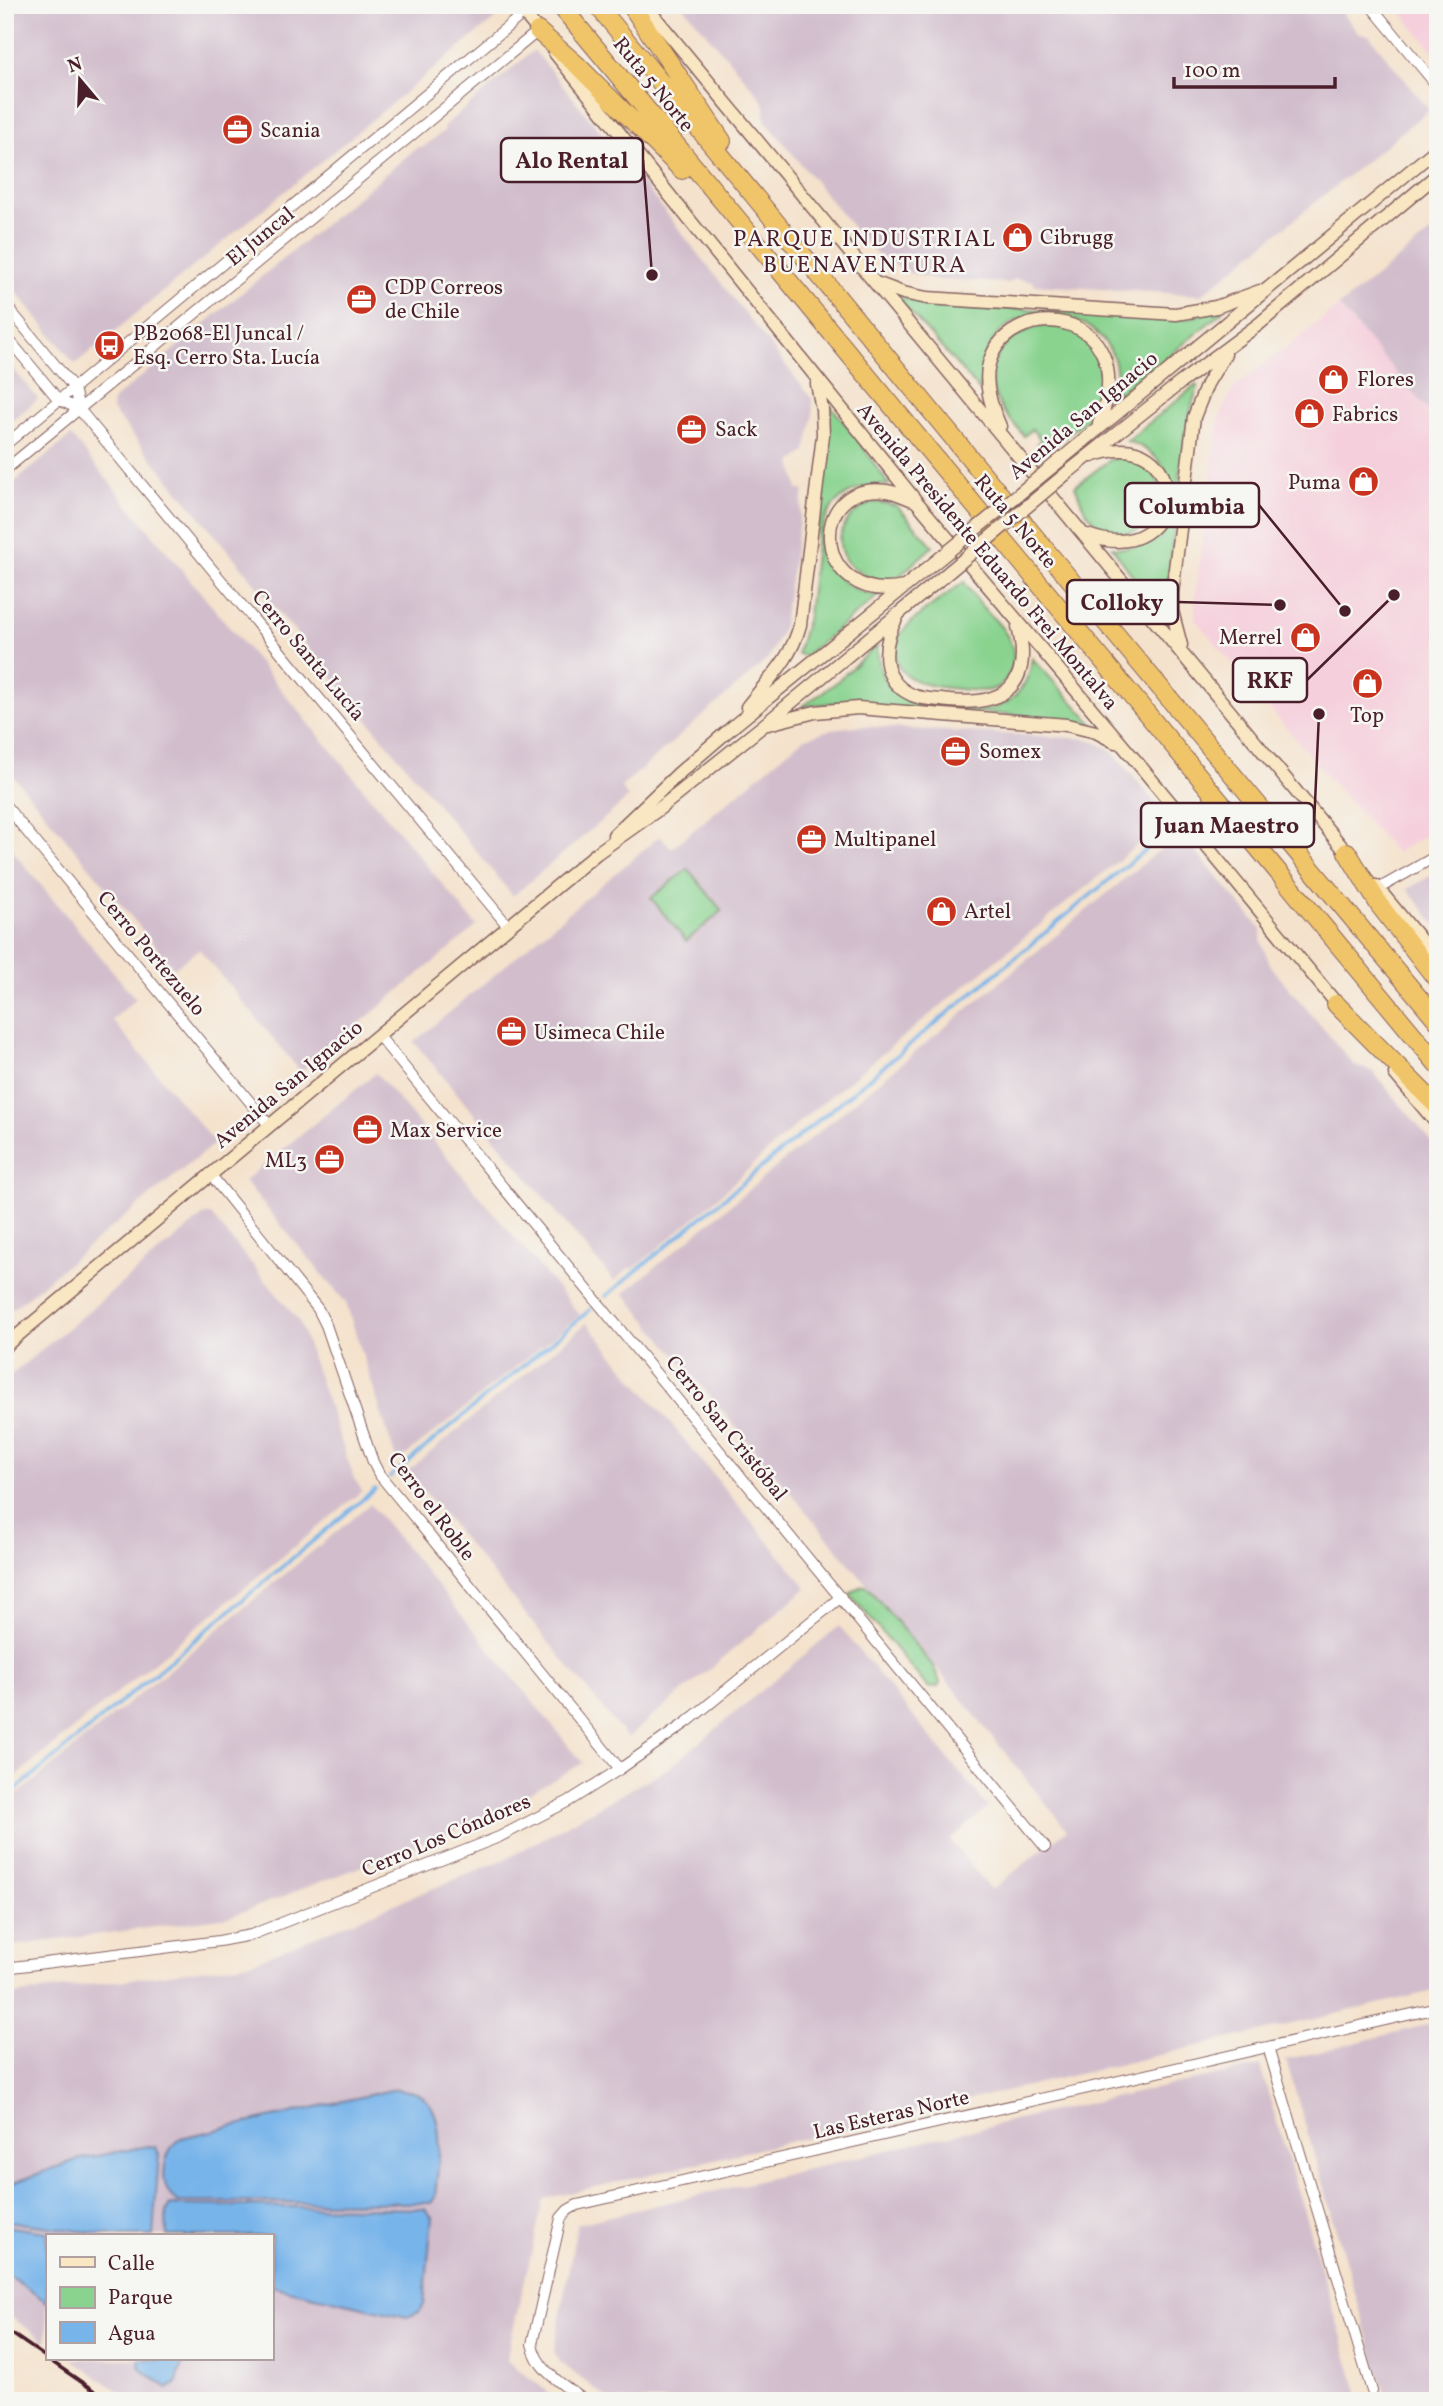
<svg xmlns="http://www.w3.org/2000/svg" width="1443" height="2406" font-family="Vollkorn,serif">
<rect width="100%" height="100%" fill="#f6f6f2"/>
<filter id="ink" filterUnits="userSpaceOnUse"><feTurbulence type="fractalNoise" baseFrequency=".0143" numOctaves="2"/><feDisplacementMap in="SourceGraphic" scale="14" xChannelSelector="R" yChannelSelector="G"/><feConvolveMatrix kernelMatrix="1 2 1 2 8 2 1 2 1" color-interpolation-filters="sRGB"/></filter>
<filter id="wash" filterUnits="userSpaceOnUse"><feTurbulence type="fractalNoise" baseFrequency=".00686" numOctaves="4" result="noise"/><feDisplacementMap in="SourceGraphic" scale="28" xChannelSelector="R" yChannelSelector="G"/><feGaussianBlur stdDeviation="1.57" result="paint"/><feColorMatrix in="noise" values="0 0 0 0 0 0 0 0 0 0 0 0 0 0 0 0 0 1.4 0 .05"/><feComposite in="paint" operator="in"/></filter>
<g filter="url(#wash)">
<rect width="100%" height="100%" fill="#f4e2cc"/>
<!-- built -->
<path fill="#f5cfdc" d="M1395,5H1438V57Z
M1339,306L1438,422V828L1396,853L1330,780L1195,619V594L1218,424L1225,404L1234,388Z"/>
<!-- industrial -->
<path fill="#d1bdcc" d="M5,5H487L497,17L75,364L5,278Z
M682,5H1343V13L1358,33L1369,35L1429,110L1201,295L1035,285L1032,281L1015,279L1009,283L939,280L907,272L877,254L854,229L765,120V106L758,94Z
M534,50L663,209L812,399L813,415L806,452L792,462L798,490H804L782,631L768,659L621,787L628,798L513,896L112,410L113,400L419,146L422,148L445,130L443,127Z
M1438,227V422L1339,306Z
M5,359L38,399L5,426Z
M71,436L477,926L301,1072L199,949L174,968L5,766V490Z
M856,726L1089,739L1111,750L1169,819L805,1117L706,1208L633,1269L630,1267L614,1281L414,1042L660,836L672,848L803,739L832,729Z
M1180,833L1262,930L1261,941L1271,967L1355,1066L1372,1071L1438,1149V1990L544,2199L506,2360L560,2401H133L72,2359H271V2236H47V2342L5,2313V1996L245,1964L258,1960L510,1857L670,1767L839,1626L988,1807L950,1840L991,1890L1067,1830L953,1688L624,1293Z
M5,842L136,999L112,1020L215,1143L5,1315Z
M1438,872V927L1407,889Z
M376,1073L580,1315L399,1461L395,1456L346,1303L244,1181Z
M204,1215H211L299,1321L354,1478L362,1491L5,1785V1380Z
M587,1323L807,1588L627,1738L408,1471Z
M370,1504L583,1763L482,1820L229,1917L5,1947V1805Z
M1438,2022V2401H1387L1286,2060Z
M1260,2066L1361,2401H611L558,2361L554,2351L577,2224L1044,2113Z"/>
<!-- green -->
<path fill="#89d38f" stroke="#6a795d" stroke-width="2" d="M896,296L930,303L1183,319L1221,309L1223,311L1115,401C1117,387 1118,372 1114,359C1097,309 1018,297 991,344C983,359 982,374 980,391Z
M1043,325L1061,327L1080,335L1095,349L1105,383L1095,413L1046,452L1037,443L1041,440L1032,429L1024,436C1016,426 1006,416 1000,406C977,365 1005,335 1043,325Z
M1196,385L1198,387C1183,427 1181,472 1176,514C1172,550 1166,586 1166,622L1112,547C1180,557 1198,463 1127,441Z
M831,406L858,440L889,485C800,482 803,588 879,595L805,656L797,654L808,616L828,440L827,409Z
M1122,456C1206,475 1133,579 1086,511C1081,504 1079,494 1075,486L1110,460Z
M876,502L897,506L933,546L896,579L881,581L868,580C864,570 853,570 847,562C828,537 851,507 876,502Z
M964,582C971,592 978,603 987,612C997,621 1007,632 1012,646C1017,662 1009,684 991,690C982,692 969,690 959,689C930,687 882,680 899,637C904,623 950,593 964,582Z
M877,645C878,663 882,687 900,697C914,706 931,706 947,707C961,708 977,711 990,709C1015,704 1030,682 1032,658L1095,726L1018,715L832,703L801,707L833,685Z
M688,869L722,911L686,941L651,898Z
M862,1586H866L871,1591L933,1666L940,1682L938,1687L928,1688L850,1594Z"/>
<!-- water -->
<path fill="#77b4ea" stroke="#606a8a" stroke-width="2" d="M391,2090C455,2085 438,2158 435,2197L431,2203L180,2202C156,2194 162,2149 181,2138Z
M148,2146L155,2147L159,2154L153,2236H118L5,2221V2186L76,2160Z
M174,2205L425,2209L432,2217L424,2305L419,2312L407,2317L271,2286V2236H167L166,2212L169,2206Z
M5,2226L74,2236H47V2302L5,2273Z
M140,2359H184L176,2384L168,2388L142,2370L139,2366Z"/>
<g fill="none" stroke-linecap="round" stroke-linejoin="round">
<!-- stream -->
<path stroke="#77b4ea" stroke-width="3.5" d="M606,1296L1173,827
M390,1477L591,1309
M5,1799L375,1489
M5,2385L29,2401"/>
</g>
</g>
<g filter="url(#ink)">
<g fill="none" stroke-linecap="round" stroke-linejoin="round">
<defs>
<path id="street" d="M1370,5L1438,87
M5,304L74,388L79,409
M5,335L59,400L79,409L508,926
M5,445L524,13
M5,470L538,31
M5,805L269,1125
M1378,889L1438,855
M378,1035L1045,1847
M210,1174L318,1309L326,1325L373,1462L379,1474L620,1769
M5,1968L219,1941L251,1935L499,1837L569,1801L620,1769L687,1722L841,1597
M1268,2047L1372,2391
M585,2401C563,2384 538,2372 532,2344L561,2218L568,2210L577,2205L1438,2008"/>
<path id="secondary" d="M517,5L542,35
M645,5L1352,859
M555,53L916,501L1141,767L1341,1009
M879,284L903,293L927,298L1176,314L1216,307L1260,291
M1000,426C992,409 985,387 988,368C1003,292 1145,307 1099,424
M1058,462L1438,148
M1067,473L1180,383L1259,324L1438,174
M1087,535C1191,572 1193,419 1092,456
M904,587C812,606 805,479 887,491C896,492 904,497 913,500
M897,617C882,644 879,680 912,695C924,700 937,699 950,701C1005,706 1033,684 1018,627
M1181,645L1172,611V593L1194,417L1207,384L1225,354
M747,707C769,678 790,662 800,625L823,435L822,409L817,384
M768,724L815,712L858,708L1067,725L1096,732L1115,742
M614,835L679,773L736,724L939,559
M1376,886L1438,961
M1395,1074L1438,1125
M5,1346L597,853L659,809L764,725L950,571"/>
<path id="highway" d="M560,5L1438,1065
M597,5L1053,559L1438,1021
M631,5L722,141
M538,31L577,65L682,170
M1347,852L1380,906L1438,981
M1336,1004L1438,1107"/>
</defs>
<!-- street casing -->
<use href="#street" stroke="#866363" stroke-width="12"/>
<!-- secondary casing -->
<use href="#secondary" stroke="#866363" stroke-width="15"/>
<!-- highway casing -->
<use href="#highway" stroke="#866363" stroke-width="20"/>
<!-- street -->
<use href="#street" stroke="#fff" stroke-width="10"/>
<!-- secondary -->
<use href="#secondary" stroke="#f9e7c3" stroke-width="12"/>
<!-- highway -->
<use href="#highway" stroke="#f0c469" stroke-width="18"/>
<!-- rail -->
<path stroke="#4a1f2b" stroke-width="3.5" d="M5,2329L47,2358
M48,2359L109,2401"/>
<defs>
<path id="secondary-bridge" d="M939,559L1058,462
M950,571L1067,473"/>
</defs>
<!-- secondary-bridge casing -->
<use href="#secondary-bridge" stroke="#866363" stroke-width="15" stroke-linecap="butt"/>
<!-- secondary-bridge -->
<use href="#secondary-bridge" stroke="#f9e7c3" stroke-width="12"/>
</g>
</g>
<!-- icons -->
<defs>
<symbol id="office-disc" viewBox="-11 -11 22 22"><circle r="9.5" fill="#c8321e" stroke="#f6f6f2"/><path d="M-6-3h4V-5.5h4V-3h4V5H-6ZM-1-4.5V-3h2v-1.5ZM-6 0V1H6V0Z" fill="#fff"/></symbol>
<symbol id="shop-disc" viewBox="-11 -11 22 22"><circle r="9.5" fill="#c8321e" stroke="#f6f6f2"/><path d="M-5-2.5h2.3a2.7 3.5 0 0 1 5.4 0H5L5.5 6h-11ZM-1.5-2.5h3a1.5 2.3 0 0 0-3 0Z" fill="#fff"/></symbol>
<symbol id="bus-disc" viewBox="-11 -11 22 22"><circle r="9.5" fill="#c8321e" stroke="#f6f6f2"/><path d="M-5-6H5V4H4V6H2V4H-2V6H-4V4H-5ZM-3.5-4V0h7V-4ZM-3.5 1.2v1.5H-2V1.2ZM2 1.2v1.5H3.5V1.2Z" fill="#fff"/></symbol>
</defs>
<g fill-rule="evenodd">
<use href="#office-disc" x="220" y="112" width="35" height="35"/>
<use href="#shop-disc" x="1000" y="220" width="35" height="35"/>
<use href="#office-disc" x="344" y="282" width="35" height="35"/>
<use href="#bus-disc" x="92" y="328" width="35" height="35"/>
<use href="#shop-disc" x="1316" y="362" width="35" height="35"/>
<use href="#shop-disc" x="1292" y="396" width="35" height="35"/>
<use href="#office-disc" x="674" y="412" width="35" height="35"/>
<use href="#shop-disc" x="1346" y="464" width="35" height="35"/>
<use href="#shop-disc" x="1288" y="620" width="35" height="35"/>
<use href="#shop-disc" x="1350" y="666" width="35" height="35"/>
<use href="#office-disc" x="938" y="734" width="35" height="35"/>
<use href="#office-disc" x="794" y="822" width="35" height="35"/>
<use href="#shop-disc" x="924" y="894" width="35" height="35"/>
<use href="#office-disc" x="494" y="1014" width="35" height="35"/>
<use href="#office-disc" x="350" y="1112" width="35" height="35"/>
<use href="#office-disc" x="312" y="1142" width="35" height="35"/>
</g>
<g text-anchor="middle" stroke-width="5" stroke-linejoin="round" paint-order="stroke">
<!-- street labels -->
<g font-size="21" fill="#4a1f2b" stroke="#f6f6f2">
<text transform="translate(654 84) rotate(51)" y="7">Ruta 5 Norte</text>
<text transform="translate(260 236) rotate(-39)" y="7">El Juncal</text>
<text transform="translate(1083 415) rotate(-40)" y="7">Avenida San Ignacio</text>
<text transform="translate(1016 521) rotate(50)" y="7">Ruta 5 Norte</text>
<text transform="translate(988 556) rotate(50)" y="7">Avenida Presidente Eduardo Frei Montalva</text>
<text transform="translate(309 655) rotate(50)" y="7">Cerro Santa Lucía</text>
<text transform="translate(152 953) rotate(50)" y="7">Cerro Portezuelo</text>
<text transform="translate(288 1084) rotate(-40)" y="7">Avenida San Ignacio</text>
<text transform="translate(727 1428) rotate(51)" y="7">Cerro San Cristóbal</text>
<text transform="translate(432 1506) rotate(53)" y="7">Cerro el Roble</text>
<text transform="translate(446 1835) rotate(-23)" y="7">Cerro Los Cóndores</text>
<text transform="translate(891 2114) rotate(-13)" y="7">Las Esteras Norte</text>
</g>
<!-- poi labels -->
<g font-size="21" fill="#4a1f2b" stroke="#f6f6f2" text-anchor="start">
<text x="260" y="137">Scania</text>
<text x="1040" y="244">Cibrugg</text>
<text x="385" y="294">CDP Correos<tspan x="385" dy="24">de Chile</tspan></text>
<text x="133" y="340">PB2068-El Juncal /<tspan x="133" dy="24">Esq. Cerro Sta. Lucía</tspan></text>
<text x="1357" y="386">Flores</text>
<text x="1332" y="421">Fabrics</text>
<text x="715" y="436">Sack</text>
<text x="1341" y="489" text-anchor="end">Puma</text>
<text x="1282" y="644" text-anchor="end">Merrel</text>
<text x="1367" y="722" text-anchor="middle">Top</text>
<text x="979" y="758">Somex</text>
<text x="834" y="846">Multipanel</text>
<text x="964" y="918">Artel</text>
<text x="534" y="1039">Usimeca Chile</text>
<text x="390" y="1137">Max Service</text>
<text x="307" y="1167" text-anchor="end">ML3</text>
</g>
<!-- neighbourhood labels -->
<g font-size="23" letter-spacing="2" fill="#4a1f2b" stroke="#f6f6f2">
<text x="865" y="246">PARQUE INDUSTRIAL<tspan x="865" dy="26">BUENAVENTURA</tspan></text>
</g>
</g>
<!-- callouts -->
<path fill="none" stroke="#4a1f2b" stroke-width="2.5" d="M652 275L643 160M1345 611L1259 505M1280 605L1178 602M1394 595L1307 680M1319 714L1314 825"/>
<g fill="#4a1f2b" stroke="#f6f6f2" stroke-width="2.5">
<circle cx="652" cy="275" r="7"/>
<circle cx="1345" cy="611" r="7"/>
<circle cx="1280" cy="605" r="7"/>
<circle cx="1394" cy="595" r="7"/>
<circle cx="1319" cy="714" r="7"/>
</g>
<g fill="#f6f6f2" stroke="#4a1f2b" stroke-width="2.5">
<rect x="501" y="138" width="142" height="44" rx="7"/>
<rect x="1125" y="483" width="134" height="44" rx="7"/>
<rect x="1067" y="580" width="111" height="44" rx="7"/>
<rect x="1233" y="658" width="74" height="44" rx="7"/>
<rect x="1141" y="803" width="173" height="44" rx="7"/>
</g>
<g font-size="23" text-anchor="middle" font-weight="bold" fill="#4a1f2b">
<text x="572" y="168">Alo Rental</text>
<text x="1192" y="514">Columbia</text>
<text x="1122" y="610">Colloky</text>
<text x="1270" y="688">RKF</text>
<text x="1227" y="833">Juan Maestro</text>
</g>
<!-- margin -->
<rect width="1443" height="2406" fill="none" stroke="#f6f6f2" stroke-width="28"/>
<!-- legend -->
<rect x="46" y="2234" width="228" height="126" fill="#f6f6f2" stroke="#b1a0a2" stroke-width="2"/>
<rect x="60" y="2257" width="35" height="10" fill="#f9e7c3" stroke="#b1a0a2" stroke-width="2"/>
<text x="108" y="2270" font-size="21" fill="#4a1f2b">Calle</text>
<rect x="60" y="2287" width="35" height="21" fill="#89d38f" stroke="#b1a0a2" stroke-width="2"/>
<text x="108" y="2304" font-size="21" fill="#4a1f2b">Parque</text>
<rect x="60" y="2322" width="35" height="21" fill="#77b4ea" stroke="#b1a0a2" stroke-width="2"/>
<text x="108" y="2340" font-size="21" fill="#4a1f2b">Agua</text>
<!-- north arrow -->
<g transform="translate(80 80) rotate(341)" stroke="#f6f6f2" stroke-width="5" paint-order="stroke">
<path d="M0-5L12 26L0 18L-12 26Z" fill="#4a1f2b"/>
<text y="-10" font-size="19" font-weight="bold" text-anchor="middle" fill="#4a1f2b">N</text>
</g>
<!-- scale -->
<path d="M1174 77v10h161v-10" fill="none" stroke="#4a1f2b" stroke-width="3.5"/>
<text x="1184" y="77" font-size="21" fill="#4a1f2b" stroke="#f6f6f2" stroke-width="5" paint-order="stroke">100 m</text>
</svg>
